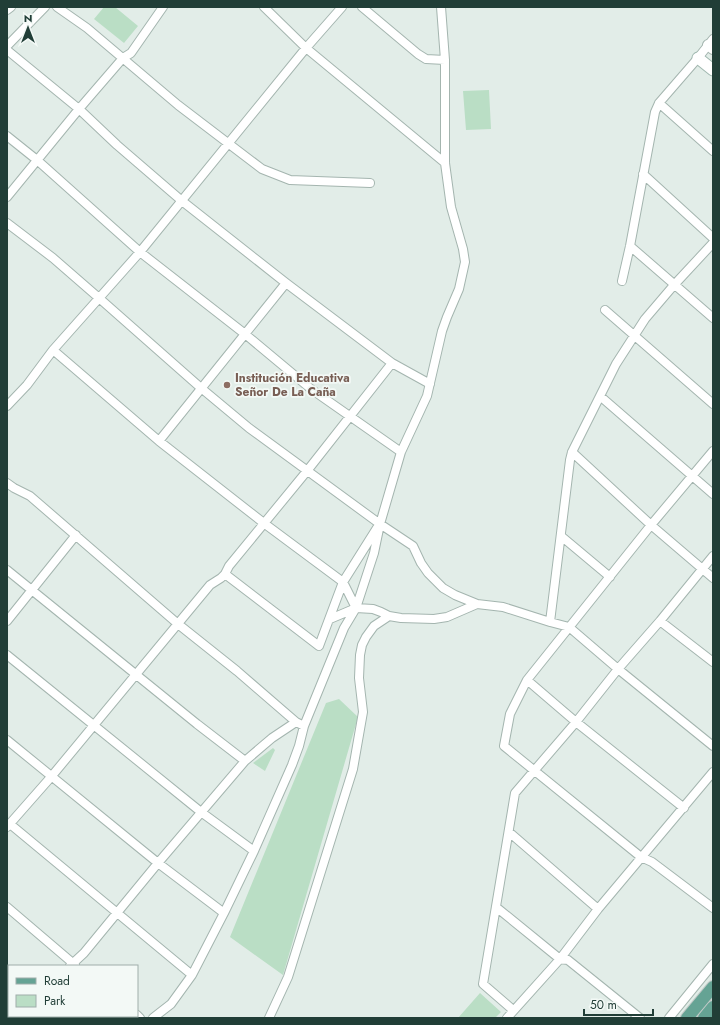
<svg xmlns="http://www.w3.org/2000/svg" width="720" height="1025" font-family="Jost,sans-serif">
<rect width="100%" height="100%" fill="#e2ede8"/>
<!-- green -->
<path fill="#badec5" d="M104,7H115L138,26L124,43L94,19Z
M489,90L491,129L466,130L463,91Z
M339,699L358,717L283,975L230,937L326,703Z
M273,748L275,750L265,771L253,763Z
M480,993L501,1012L495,1018H458Z"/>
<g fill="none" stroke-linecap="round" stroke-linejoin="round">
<defs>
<path id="minor" d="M57,7L87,28L178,105L262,169L290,180L370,183
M264,7L306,48L445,163
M362,7L418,54L426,59L445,60
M7,10L11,7
M7,46L45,7
M7,50L79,109L117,145L182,201L286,283L392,363L430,384
M659,103L713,151
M7,136L37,160L140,252L245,334L311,389L401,452
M643,174L713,238
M7,197L79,109L123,58L131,53L163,7
M7,223L53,258L99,298L201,388L249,428L380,524L413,546L421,563L428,573L443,588L455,595L477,604
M630,246L713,318
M622,281L630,246L655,112L659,103L698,58L713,39
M605,310L713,404
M53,350L159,441L265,524L343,582L356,608
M600,396L713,494
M7,406L27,385L53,350L140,252L306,48L342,7
M159,441L286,283
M713,451L651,525L527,680L510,714L504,746L641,857L652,862L713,908
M572,452L651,525L713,578
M7,483L14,488L30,496L178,624L237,671L296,722L304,726
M561,536L610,577
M7,570L197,724L245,761
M225,574L319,646L343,582L377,528
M330,619L356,608L373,609L381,612L389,616L401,618L434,619L447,617L477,604L503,607L550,622L569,627L618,669L713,746
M7,621L76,535
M660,621L713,662
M550,622L570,460L572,452L616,364L645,319L674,285L713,243
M7,655L201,812L254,851
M527,680L576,722L684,808
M7,740L158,863L224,913
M10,824L192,975
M7,827L51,777L210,585L221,578L225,574L229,566L307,471L392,363
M509,832L598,909
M7,907L75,965
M496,907L560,959L568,960L640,1018
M70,966L84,953L158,863L245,761L272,738L296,722
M7,993L9,995
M513,1010L483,984L515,793L576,722L618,669L660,621L713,556
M137,1015L140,1018
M34,1016L37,1018
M26,1018L28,1016
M153,1018L171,1004L192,975L224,913L254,851L292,765L299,746L304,726L344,628L356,608L374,553L380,524L401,452L427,396L442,331L447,317L459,289L465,262L463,249L451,207L445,163V60L441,7
M269,1018L288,977L353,769L363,712L359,678L360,655L362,645L366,637L374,626L389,616
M507,1018L560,959L598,909L713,772
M669,1018L713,964"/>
<path id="tertiary" d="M708,45L713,49"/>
<path id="secondary" d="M698,58L713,70"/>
<path id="primary" d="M687,1018L713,987
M704,1018L713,1007"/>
</defs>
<!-- minor casing -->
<use href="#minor" stroke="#a4b5af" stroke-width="10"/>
<!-- tertiary casing -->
<use href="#tertiary" stroke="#a4b5af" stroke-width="12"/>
<!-- secondary casing -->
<use href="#secondary" stroke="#a0b9b0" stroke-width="13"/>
<!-- primary casing -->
<use href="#primary" stroke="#c1c9c7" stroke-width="14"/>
<!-- minor -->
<use href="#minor" stroke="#fff" stroke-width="8"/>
<!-- tertiary -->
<use href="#tertiary" stroke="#fff" stroke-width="10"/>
<!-- secondary -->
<use href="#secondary" stroke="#fff" stroke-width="11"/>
<!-- primary -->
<use href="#primary" stroke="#65a394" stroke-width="12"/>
</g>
<!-- markers -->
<circle fill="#8d6e63" stroke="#f3f9f6" stroke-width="1.5" cx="227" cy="385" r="4"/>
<g text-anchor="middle" stroke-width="3.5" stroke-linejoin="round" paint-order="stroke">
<!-- education labels -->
<g font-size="12" font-weight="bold" fill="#785e54" stroke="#f3f9f6" text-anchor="start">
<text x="235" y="382">Institución Educativa<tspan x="235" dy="14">Señor De La Caña</tspan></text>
</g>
</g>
<!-- border -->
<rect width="720" height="1025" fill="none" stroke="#213e37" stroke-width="16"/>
<!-- legend -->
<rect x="8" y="965" width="130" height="52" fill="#f3f9f6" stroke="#9faeaa"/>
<rect x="16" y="978" width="20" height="6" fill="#65a394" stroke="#9faeaa"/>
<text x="44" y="985" font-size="12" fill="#213e37">Road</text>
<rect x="16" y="995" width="20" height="12" fill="#badec5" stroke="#9faeaa"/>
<text x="44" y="1005" font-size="12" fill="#213e37">Park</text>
<!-- north arrow -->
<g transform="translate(28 28)" stroke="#f3f9f6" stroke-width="3" paint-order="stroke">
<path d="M0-3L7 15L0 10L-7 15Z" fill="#213e37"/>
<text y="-6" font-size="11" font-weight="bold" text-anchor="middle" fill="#213e37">N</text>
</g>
<!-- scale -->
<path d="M584 1009v6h69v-6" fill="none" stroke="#213e37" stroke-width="2"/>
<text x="590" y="1009" font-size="12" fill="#213e37" stroke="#f3f9f6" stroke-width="3" paint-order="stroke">50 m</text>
</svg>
